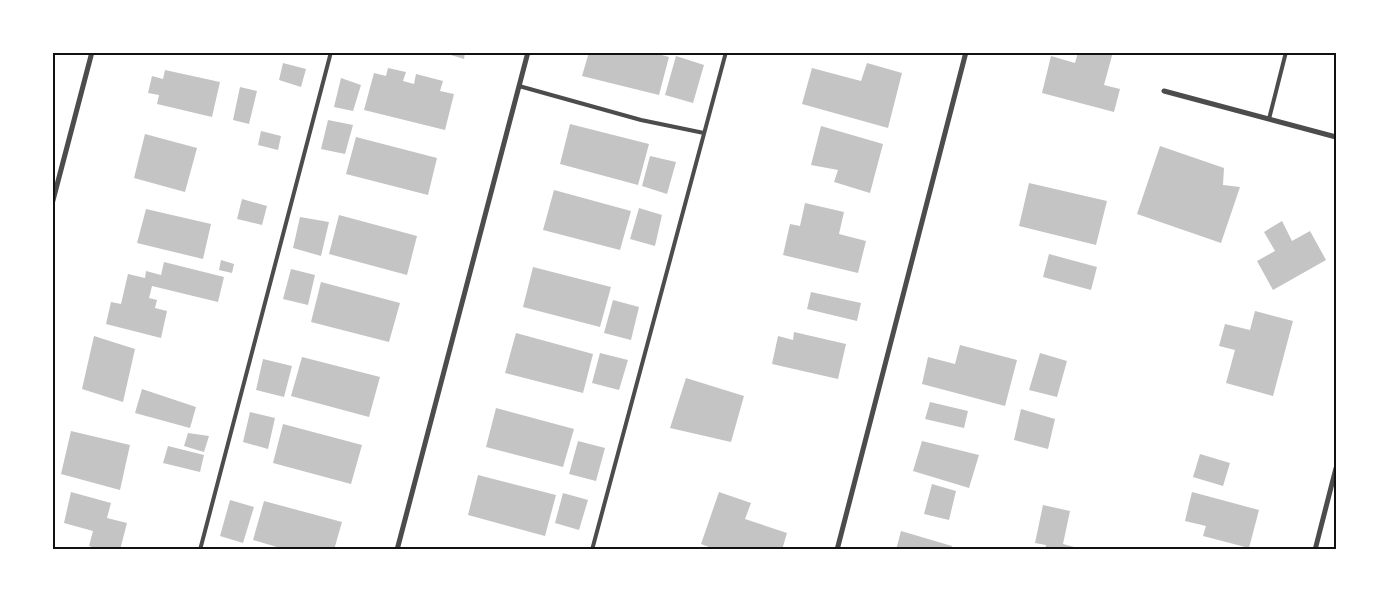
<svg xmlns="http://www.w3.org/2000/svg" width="1389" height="602" font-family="'Exo 2',sans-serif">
<rect width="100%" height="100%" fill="#fff"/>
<!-- building -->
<path fill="#c4c4c4" d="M441,52H465L464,59Z
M589,52H651L669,57L659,95L582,76Z
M1078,52L1092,54L1093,52H1113L1104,85L1120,89L1114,112L1042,93L1051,56L1075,63Z
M676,56L704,65L693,103L665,95Z
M283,63L306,69L301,87L279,80Z
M867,63L902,73L888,128L802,104L812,68L861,81Z
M388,68L406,72L403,81L414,84L416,74L443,81L440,91L454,94L445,130L364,110L374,73L386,76Z
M165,70L220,82L212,117L157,104L159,95L148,93L152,76L163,79Z
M341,78L361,85L353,111L334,107Z
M240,87L257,91L249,124L233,120Z
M328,120L353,125L345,154L321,149Z
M570,124L649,144L638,185L560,164Z
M821,126L883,144L870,193L834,182L838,170L811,165Z
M261,131L281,136L278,150L258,145Z
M145,134L197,148L185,192L134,178Z
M356,137L437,158L428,195L346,174Z
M1160,146L1224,168L1223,185L1240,187L1221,243L1137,214Z
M650,156L676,162L667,194L642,186Z
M1029,183L1107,201L1096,245L1019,226Z
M554,190L631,211L620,250L543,230Z
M242,199L267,206L262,225L237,219Z
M805,203L844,212L839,234L866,241L858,273L783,255L790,224L800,226Z
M639,208L662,215L655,246L630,239Z
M146,209L211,224L203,259L137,243Z
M339,215L417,236L407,275L329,254Z
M300,217L329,222L321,256L293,248Z
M1282,221L1292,241L1310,231L1326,260L1273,290L1257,261L1275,251L1264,232Z
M1049,254L1097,267L1091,290L1043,277Z
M221,260L234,264L232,273L219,270Z
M164,262L224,277L218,302L152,286L149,298L157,300L155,308L167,311L161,338L106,324L111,302L121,304L128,274L145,278L146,271L161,275Z
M533,267L611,287L600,327L523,307Z
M291,269L315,275L308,305L283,299Z
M321,282L400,303L389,342L311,322Z
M811,292L861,303L857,321L807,309Z
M613,300L639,307L631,340L604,333Z
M1255,311L1293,321L1273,396L1226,383L1235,350L1219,346L1225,324L1250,330Z
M794,332L846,344L838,379L772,364L778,336L793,340Z
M516,333L593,354L583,393L505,373Z
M94,336L135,349L123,402L82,389Z
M960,345L1017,360L1005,406L922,384L928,357L955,364Z
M600,353L628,360L619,390L592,383Z
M1040,353L1067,361L1057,397L1029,390Z
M302,357L380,377L369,417L291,396Z
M263,359L292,366L284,397L256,390Z
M686,378L744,396L731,442L670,428Z
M142,389L196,407L190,428L135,413Z
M930,402L968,411L964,428L925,419Z
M496,408L574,429L563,467L486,447Z
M1021,409L1055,419L1048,449L1014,440Z
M250,412L275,418L268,449L243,442Z
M283,424L362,445L351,484L273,463Z
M71,431L130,445L120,490L61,474Z
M188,433L209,436L204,452L184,446Z
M578,441L605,448L596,481L569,474Z
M922,441L979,455L969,488L913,471Z
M168,446L204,455L200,472L163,463Z
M1200,454L1230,463L1223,486L1193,477Z
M478,475L556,495L545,536L468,515Z
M932,484L956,491L949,520L924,514Z
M71,492L111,503L107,518L127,523L120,550H101L89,546L93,531L64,523Z
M719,492L751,503L745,519L787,533L782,550H717L701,544Z
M1192,492L1259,510L1249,548L1203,536L1206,526L1185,521Z
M563,493L588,500L579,530L555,523Z
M230,500L254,507L243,543L220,536Z
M264,501L342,522L334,550H287L253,540Z
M1043,505L1070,511L1063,544L1085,550H1045L1046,545L1035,543Z
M901,531L952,546L951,550H896Z"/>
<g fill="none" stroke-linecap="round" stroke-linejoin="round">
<!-- service -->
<path stroke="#4c4c4c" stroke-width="4" d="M519,86L641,120L704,133
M1269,119L1286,52
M200,550L331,52
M592,550L726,52"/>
<!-- minor -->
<path stroke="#4c4c4c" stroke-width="5" d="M1164,91L1336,137
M52,204L92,52
M397,550L528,52
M837,550L966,52
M1315,550L1336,468"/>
</g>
<!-- border -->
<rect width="1389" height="602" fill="none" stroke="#ffffff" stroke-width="108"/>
<rect x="54" y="54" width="1281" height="494" fill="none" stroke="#111" stroke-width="2"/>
</svg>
